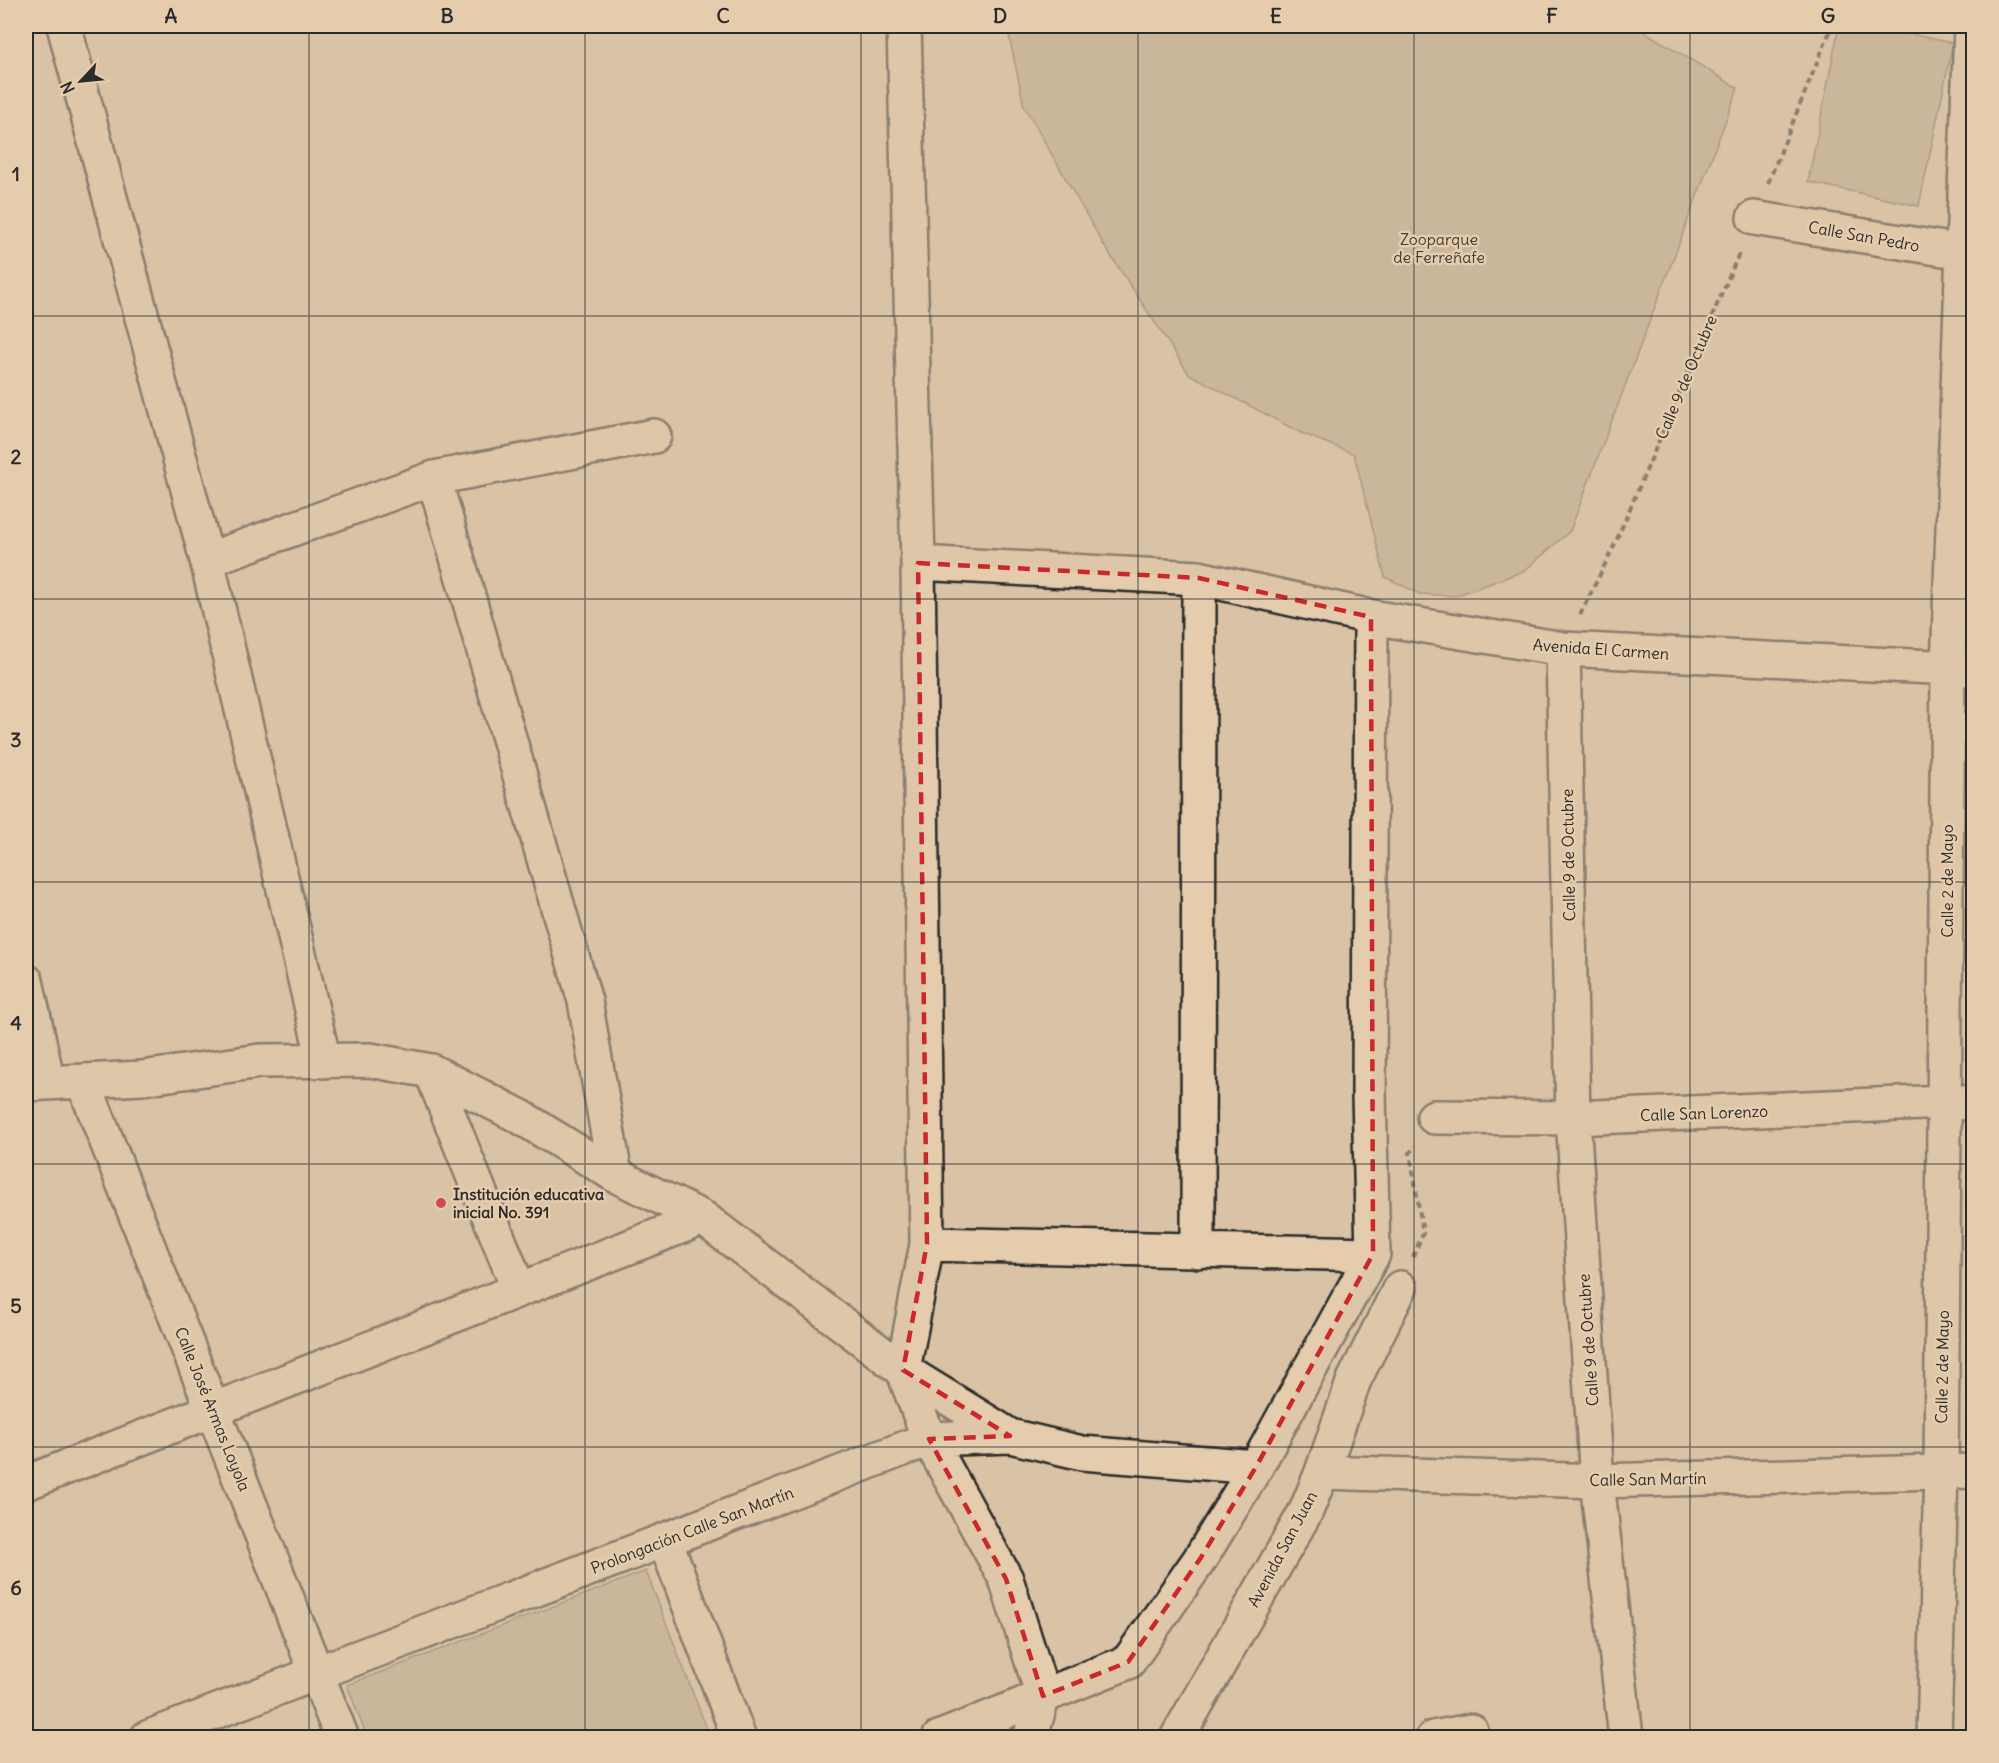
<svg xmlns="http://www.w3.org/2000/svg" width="1999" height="1763" font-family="Delius,sans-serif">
<rect width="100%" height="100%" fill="#d9c2a5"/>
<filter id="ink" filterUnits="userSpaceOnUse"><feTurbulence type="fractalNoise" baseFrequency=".0167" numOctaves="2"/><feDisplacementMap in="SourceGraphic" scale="12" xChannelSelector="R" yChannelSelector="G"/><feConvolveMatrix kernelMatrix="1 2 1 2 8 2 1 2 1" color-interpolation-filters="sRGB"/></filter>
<g filter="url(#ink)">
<!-- green -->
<path fill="#b9a68f" stroke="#72685d" stroke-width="1.5" d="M1007,26H1635L1738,88L1570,531L1524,571L1455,596L1420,594L1385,577L1354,454L1299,432L1189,374L1105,247L1024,106Z
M1839,26H1872L1953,43L1919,206L1808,182Z
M646,1571L710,1737H367L347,1685Z"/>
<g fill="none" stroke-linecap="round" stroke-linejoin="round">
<defs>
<path id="street" d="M64,26L207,560L324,1061
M904,26L918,563L927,1244L903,1370L1010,1436
M1754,218L1974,254
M207,560L434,478
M918,563L1199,578L1371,617L1563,649L1974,669
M1563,649L1573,1118L1597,1481L1626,1738
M26,981L48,1083
M431,1071L519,1290
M83,1081L342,1738
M26,1084L142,1078L260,1061L370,1060L431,1071L521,1117L615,1175L703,1218L903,1370L929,1439L1006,1579L1043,1696
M1434,1117L1573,1118L1945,1102L1974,1103
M615,1175L585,1001L434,478L654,436
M927,1244L1373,1254
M1198,1251L1199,578
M1322,1472L1597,1481L1974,1471
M26,1483L703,1218
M665,1540L739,1738
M147,1738L929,1439L1010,1436L1082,1453L1256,1467
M939,1738L1128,1662L1200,1559L1256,1467L1373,1254L1369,1094L1371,617
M1030,1738L1043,1696
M1177,1738L1306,1511L1322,1472L1354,1380L1400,1288
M1433,1738L1471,1731L1472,1738
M1934,1738L1941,1470L1948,668L1971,26"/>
</defs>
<!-- street casing -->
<use href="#street" stroke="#2b2b2b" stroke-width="38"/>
<!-- path -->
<path stroke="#2b2b2b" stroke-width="4" stroke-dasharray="6 4.5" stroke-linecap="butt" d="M1768,183L1832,26
M1580,615L1614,546L1740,251
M1413,1257L1423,1233L1410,1153L1415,1146"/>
<!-- street -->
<use href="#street" stroke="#e4ccad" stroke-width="33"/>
</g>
</g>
<!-- marked area -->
<path d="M0 0H1999V1763H0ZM918,563L1199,578L1371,617L1373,1254L1256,1467L1200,1559L1128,1662L1043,1696L1006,1579L929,1439L1010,1436L903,1370L927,1244Z" fill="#d9c2a5" fill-opacity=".55" fill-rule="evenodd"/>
<path fill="none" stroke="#cd2828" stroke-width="4.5" stroke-dasharray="12 8" stroke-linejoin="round" d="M918,563L1199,578L1371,617L1373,1254L1256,1467L1200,1559L1128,1662L1043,1696L1006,1579L929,1439L1010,1436L903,1370L927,1244Z"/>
<!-- grid -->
<path fill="none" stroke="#2b2b2b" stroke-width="1.5" stroke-opacity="0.55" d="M309,26V1738M585,26V1738M861,26V1738M1138,26V1738M1414,26V1738M1690,26V1738M26,316H1974M26,599H1974M26,882H1974M26,1164H1974M26,1447H1974"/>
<!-- markers -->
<circle fill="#d1495b" stroke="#e4ccad" stroke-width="2" cx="441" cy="1203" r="6"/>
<g text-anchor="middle" stroke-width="5" stroke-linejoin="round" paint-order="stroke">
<!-- street labels -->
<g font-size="16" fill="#2b2b2b" stroke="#e4ccad">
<text transform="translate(1864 236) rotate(10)" y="6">Calle San Pedro</text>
<text transform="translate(1686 377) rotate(-67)" y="6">Calle 9 de Octubre</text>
<text transform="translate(1601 649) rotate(4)" y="6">Avenida El Carmen</text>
<text transform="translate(1568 855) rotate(-91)" y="6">Calle 9 de Octubre</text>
<text transform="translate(1947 881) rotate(-90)" y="6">Calle 2 de Mayo</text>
<text transform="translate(1704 1113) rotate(-2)" y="6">Calle San Lorenzo</text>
<text transform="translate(1588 1340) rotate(-94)" y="6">Calle 9 de Octubre</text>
<text transform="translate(1942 1367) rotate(-89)" y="6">Calle 2 de Mayo</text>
<text transform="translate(213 1409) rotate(68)" y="6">Calle José Armas Loyola</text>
<text transform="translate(1648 1479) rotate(-1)" y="6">Calle San Martín</text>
<text transform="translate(692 1530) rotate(-21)" y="6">Prolongación Calle San Martín</text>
<text transform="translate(1282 1549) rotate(-62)" y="6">Avenida San Juan</text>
</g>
<!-- park labels -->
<g font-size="16" fill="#403d3a" stroke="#e4ccad">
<text x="1439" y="245">Zooparque<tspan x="1439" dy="18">de Ferreñafe</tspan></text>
</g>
<!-- poi labels -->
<g font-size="16" font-weight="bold" fill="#2b2b2b" stroke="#e4ccad" text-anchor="start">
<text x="453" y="1200">Institución educativa<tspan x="453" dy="18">inicial No. 391</tspan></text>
</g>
</g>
<!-- margin -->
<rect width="1999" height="1763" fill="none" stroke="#e4ccad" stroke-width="66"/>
<!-- north arrow -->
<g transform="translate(81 81) rotate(244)" stroke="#e4ccad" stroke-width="4.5" paint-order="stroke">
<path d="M0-4.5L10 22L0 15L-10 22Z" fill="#2b2b2b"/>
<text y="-9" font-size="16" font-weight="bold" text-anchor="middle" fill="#2b2b2b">N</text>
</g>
<rect x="33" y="33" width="1933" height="1697" fill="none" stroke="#2b2b2b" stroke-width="2"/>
<g font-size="20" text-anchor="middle" font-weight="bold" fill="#2b2b2b">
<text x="171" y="23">A</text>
<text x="447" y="23">B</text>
<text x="723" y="23">C</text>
<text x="1000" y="23">D</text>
<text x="1276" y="23">E</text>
<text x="1552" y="23">F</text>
<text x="1828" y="23">G</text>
<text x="16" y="181">1</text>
<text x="16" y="464">2</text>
<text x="16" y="747">3</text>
<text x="16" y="1030">4</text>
<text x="16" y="1313">5</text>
<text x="16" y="1595">6</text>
</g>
</svg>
